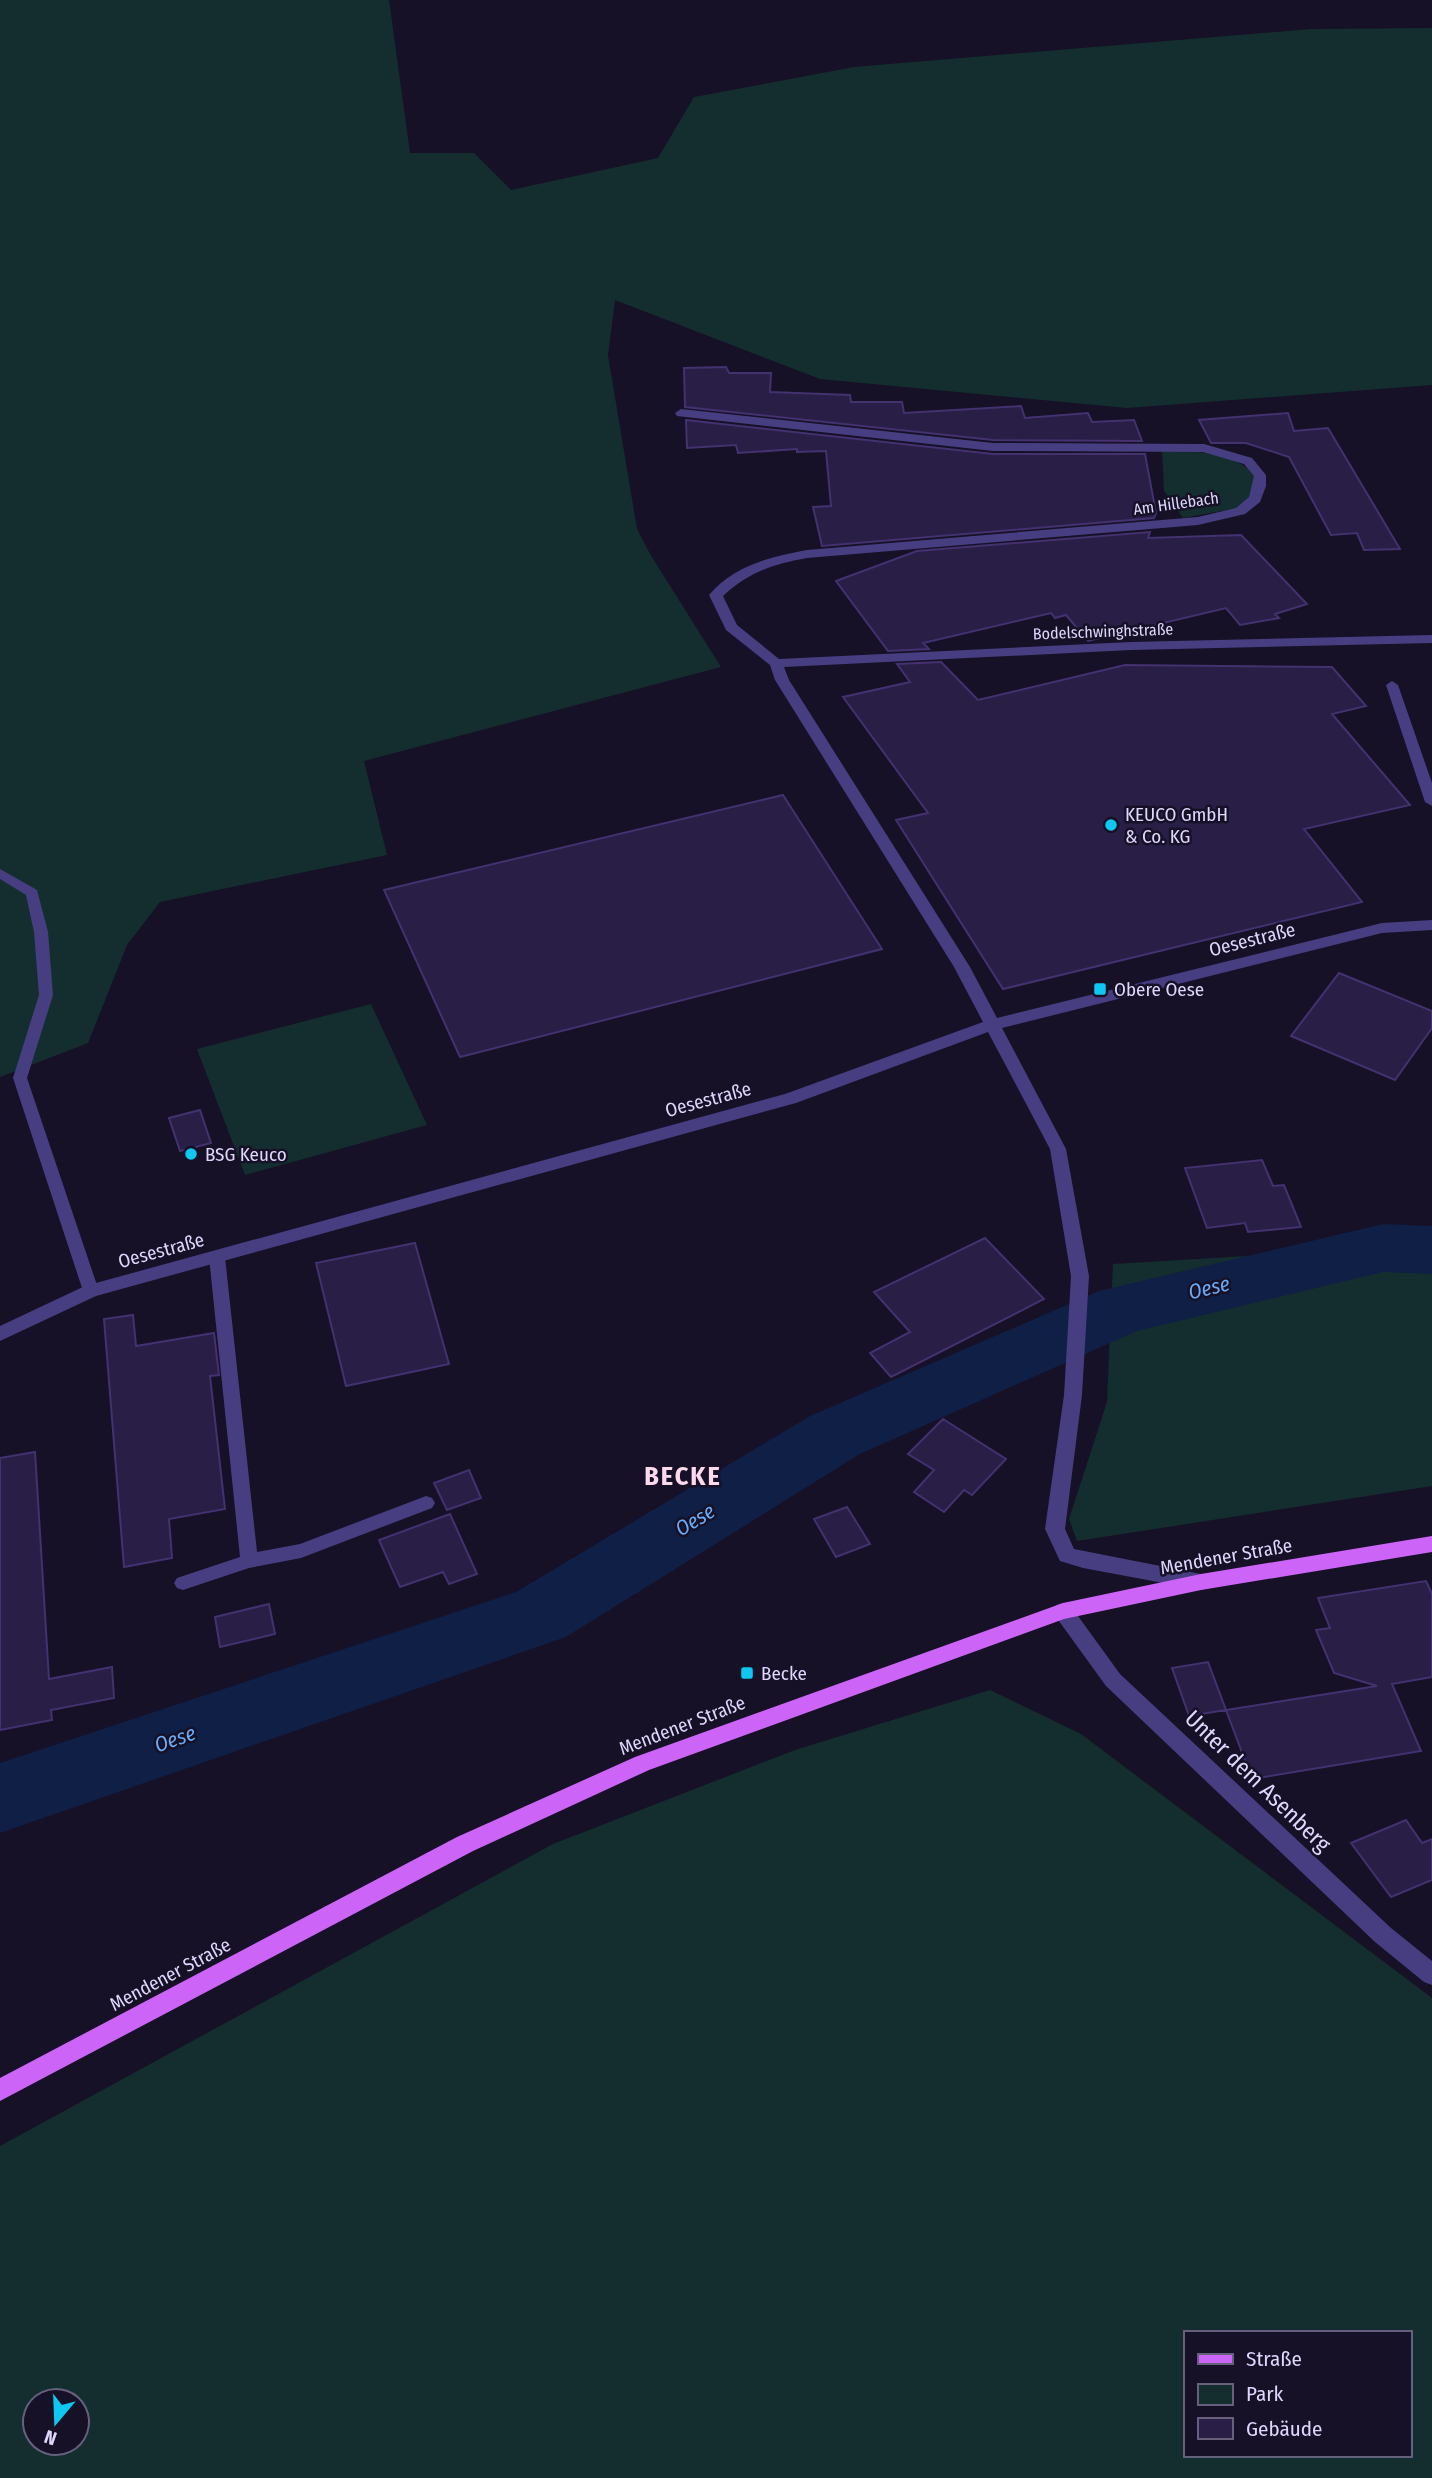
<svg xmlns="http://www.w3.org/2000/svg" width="1432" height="2478" font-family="'Fira Sans Condensed',sans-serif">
<rect width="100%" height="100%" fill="#161126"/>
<!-- green -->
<path fill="#142e2f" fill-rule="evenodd" d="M0,0H389L410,153H474L511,190L658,158L694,97L854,67L1311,29L1432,28V385L1127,408L820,379L615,300L608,355L637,529L650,554L721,667L364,761L387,855L160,902L127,945L88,1043L0,1077Z
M1162,451C1194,451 1232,451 1255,475L1253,494L1238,508L1183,518L1164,491Z
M371,1004L427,1125L245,1175L197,1049Z
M1432,1245V1486L1077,1541L1069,1519L1107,1402L1113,1264Z
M990,1690L1081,1734L1432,1998V2478H0V2146L553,1844L795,1750ZM1185,2333H1409V2455H1185ZM35,2401H77V2443H35Z"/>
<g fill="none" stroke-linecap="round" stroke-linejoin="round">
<!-- river -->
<path fill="#0f1f46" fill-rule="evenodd" d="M1383,1224L1432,1226V1274L1383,1272L1137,1331L860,1454L566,1637L0,1833V1763L516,1592L810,1416L1099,1291Z"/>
</g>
<!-- building -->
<path fill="#291e46" stroke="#433170" stroke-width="2" d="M726,367L729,373H771L770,392L850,395L851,402H902L904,413L1021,406L1025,418L1088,413L1092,422L1134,420L1142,441L993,440L685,407L684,368Z
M1288,413L1294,431L1328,428L1400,549L1364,550L1357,533L1331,535L1289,457L1246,443H1211L1199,420Z
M686,420L993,454H1145L1156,513L1154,518L822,546L813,507L831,506L826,451L797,452V449L738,453L736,445L687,448Z
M1150,532L1148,538L1241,535L1307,604L1275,614L1279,618L1240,625L1226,608L1088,641L1066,615L1055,618L1051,613L923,643L929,649L888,651L836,581L917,551Z
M941,662L978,700L1125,665L1332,667L1366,706L1332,714L1410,805L1304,829L1362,902L1003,989L896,820L928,813L843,697L910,682L897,664Z
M783,795L882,949L460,1057L384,890Z
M1339,973L1432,1011V1028L1395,1080L1291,1036Z
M200,1110L211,1143L180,1151L169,1118Z
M1262,1160L1273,1186L1284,1185L1301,1227L1248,1232L1245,1223L1207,1228L1185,1168Z
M985,1238L1044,1299L891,1377L870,1353L910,1332L874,1292Z
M415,1243L449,1364L346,1386L316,1263Z
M133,1315L136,1346L214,1333L219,1375L210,1376L225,1509L169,1519L172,1558L124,1567L104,1319Z
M943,1419L1006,1459L972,1495L964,1490L944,1512L914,1492L934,1470L908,1454Z
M35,1452L49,1679L112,1667L114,1698L51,1710L52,1720L0,1730V1458Z
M469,1470L481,1498L447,1510L434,1483Z
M847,1507L870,1544L836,1557L814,1519Z
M450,1514L477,1574L449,1584L443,1572L400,1587L379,1540Z
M1426,1581L1432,1594V1677L1392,1684L1421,1751L1252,1779L1226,1710L1377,1686L1334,1673L1316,1630L1330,1628L1318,1598Z
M269,1604L275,1634L220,1647L215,1617Z
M1208,1662L1226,1710L1189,1716L1172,1668Z
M1406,1820L1422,1843L1432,1839V1880L1391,1897L1351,1843Z"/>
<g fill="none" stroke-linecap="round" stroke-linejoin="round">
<!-- lane -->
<path fill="#473e82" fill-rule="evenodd" d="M1392,681L1398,685L1432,783V806L1425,802L1386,685Z
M0,869L37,890L48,932L53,995L27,1078L99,1291L97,1295H85L83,1291L13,1078L39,995L34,932L26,895L0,879Z
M217,1251L225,1257L257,1552L300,1544L426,1496L432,1498L435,1503L432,1508L301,1558L249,1568L183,1590L177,1588L174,1583L177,1578L240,1557L209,1257Z"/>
<!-- street -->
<path fill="#473e82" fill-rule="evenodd" d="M681,409L993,443L1204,444L1252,458L1266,475V486L1260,502L1245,514L1198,525L807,558C774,564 748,572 723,596L737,625L779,659L1131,642L1432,635V643L1131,650L784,667L789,680L970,967L997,1018L1382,923L1432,920V930L1382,933L1002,1028L1066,1149L1089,1276L1082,1395L1065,1529L1074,1549L1201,1574L1208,1576L1211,1582L1208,1588L1201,1590L1083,1568L1060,1561L1045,1529L1064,1395L1071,1276L1050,1149L988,1032L796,1103L96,1296L0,1341V1326L85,1286L785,1094L983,1022L954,967L775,680L770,665L726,630L709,595C734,565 770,557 807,550L1198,517L1236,508L1249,497L1254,476L1244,464L1203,452L993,451L677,416L675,413Z
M1063,1603L1070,1605L1120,1674L1391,1928L1432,1961V1985L1424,1982L1375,1942L1106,1686L1056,1617L1053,1611L1056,1605Z"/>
<!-- primary -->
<path fill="#cc65f7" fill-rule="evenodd" d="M1432,1536V1552L1201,1590L1064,1619L649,1770L473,1851L0,2101V2078L457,1837L635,1757L1063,1603L1201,1574Z"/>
</g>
<!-- markers -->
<g fill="#0ec8f2" stroke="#161126" stroke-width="2.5">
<circle cx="1111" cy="825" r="7"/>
<rect x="1093" y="982" width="14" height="14" rx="3.5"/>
<circle cx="191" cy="1154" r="7"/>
<rect x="740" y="1666" width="14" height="14" rx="3.5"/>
</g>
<g text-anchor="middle" stroke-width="5" stroke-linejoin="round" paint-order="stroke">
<!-- far-street labels -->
<g font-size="16" fill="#dfd7fd" stroke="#161126">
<text transform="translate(1176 503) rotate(-8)" y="6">Am Hillebach</text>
<text transform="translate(1103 631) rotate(-2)" y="6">Bodelschwinghstraße</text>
</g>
<!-- poi labels -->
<g font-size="19" fill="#dfd7fd" stroke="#161126" text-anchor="start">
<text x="1125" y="821">KEUCO GmbH<tspan x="1125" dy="22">&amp; Co. KG</tspan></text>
<text x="1114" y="996">Obere Oese</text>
<text x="205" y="1161">BSG Keuco</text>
<text x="761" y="1680">Becke</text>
</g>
<!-- street labels -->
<g font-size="19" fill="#dfd7fd" stroke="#161126">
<text transform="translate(1252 939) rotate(-14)" y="7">Oesestraße</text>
<text transform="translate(708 1099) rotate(-15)" y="7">Oesestraße</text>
<text transform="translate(161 1250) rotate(-15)" y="7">Oesestraße</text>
<text transform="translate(1226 1556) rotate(-10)" y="7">Mendener Straße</text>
<text transform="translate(682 1725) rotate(-21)" y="7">Mendener Straße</text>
<text transform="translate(170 1974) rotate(-28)" y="7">Mendener Straße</text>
</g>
<!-- water labels -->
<g font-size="21" font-style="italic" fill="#6baaf7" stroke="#161126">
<text transform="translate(1209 1288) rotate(-13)" y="7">Oese</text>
<text transform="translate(695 1520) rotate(-31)" y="7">Oese</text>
<text transform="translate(175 1739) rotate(-19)" y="7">Oese</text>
</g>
<!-- near-street labels -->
<g font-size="23" fill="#dfd7fd" stroke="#161126">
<text transform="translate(1258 1781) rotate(44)" y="8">Unter dem Asenberg</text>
</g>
<!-- district labels -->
<g font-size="26" font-weight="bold" letter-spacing="2" fill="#fdd9ed" stroke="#161126">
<text x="683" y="1485">BECKE</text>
</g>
</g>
<!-- legend -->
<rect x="1184" y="2331" width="228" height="126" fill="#161126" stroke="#66607c" stroke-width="2"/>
<rect x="1198" y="2354" width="35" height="10" fill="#cc65f7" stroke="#66607c" stroke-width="2"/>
<text x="1246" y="2366" font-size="21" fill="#dfd7fd">Straße</text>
<rect x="1198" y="2384" width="35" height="21" fill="#142e2f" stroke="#66607c" stroke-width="2"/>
<text x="1246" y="2401" font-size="21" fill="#dfd7fd">Park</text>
<rect x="1198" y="2418" width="35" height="21" fill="#291e46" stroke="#66607c" stroke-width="2"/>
<text x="1246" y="2436" font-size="21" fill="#dfd7fd">Gebäude</text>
<!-- north arrow -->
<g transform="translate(56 2422) rotate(199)"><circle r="33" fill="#161126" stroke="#66607c" stroke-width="2"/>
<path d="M0-5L12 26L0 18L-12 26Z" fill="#0ec8f2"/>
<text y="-10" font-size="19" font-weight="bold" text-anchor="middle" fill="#dfd7fd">N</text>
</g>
</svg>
